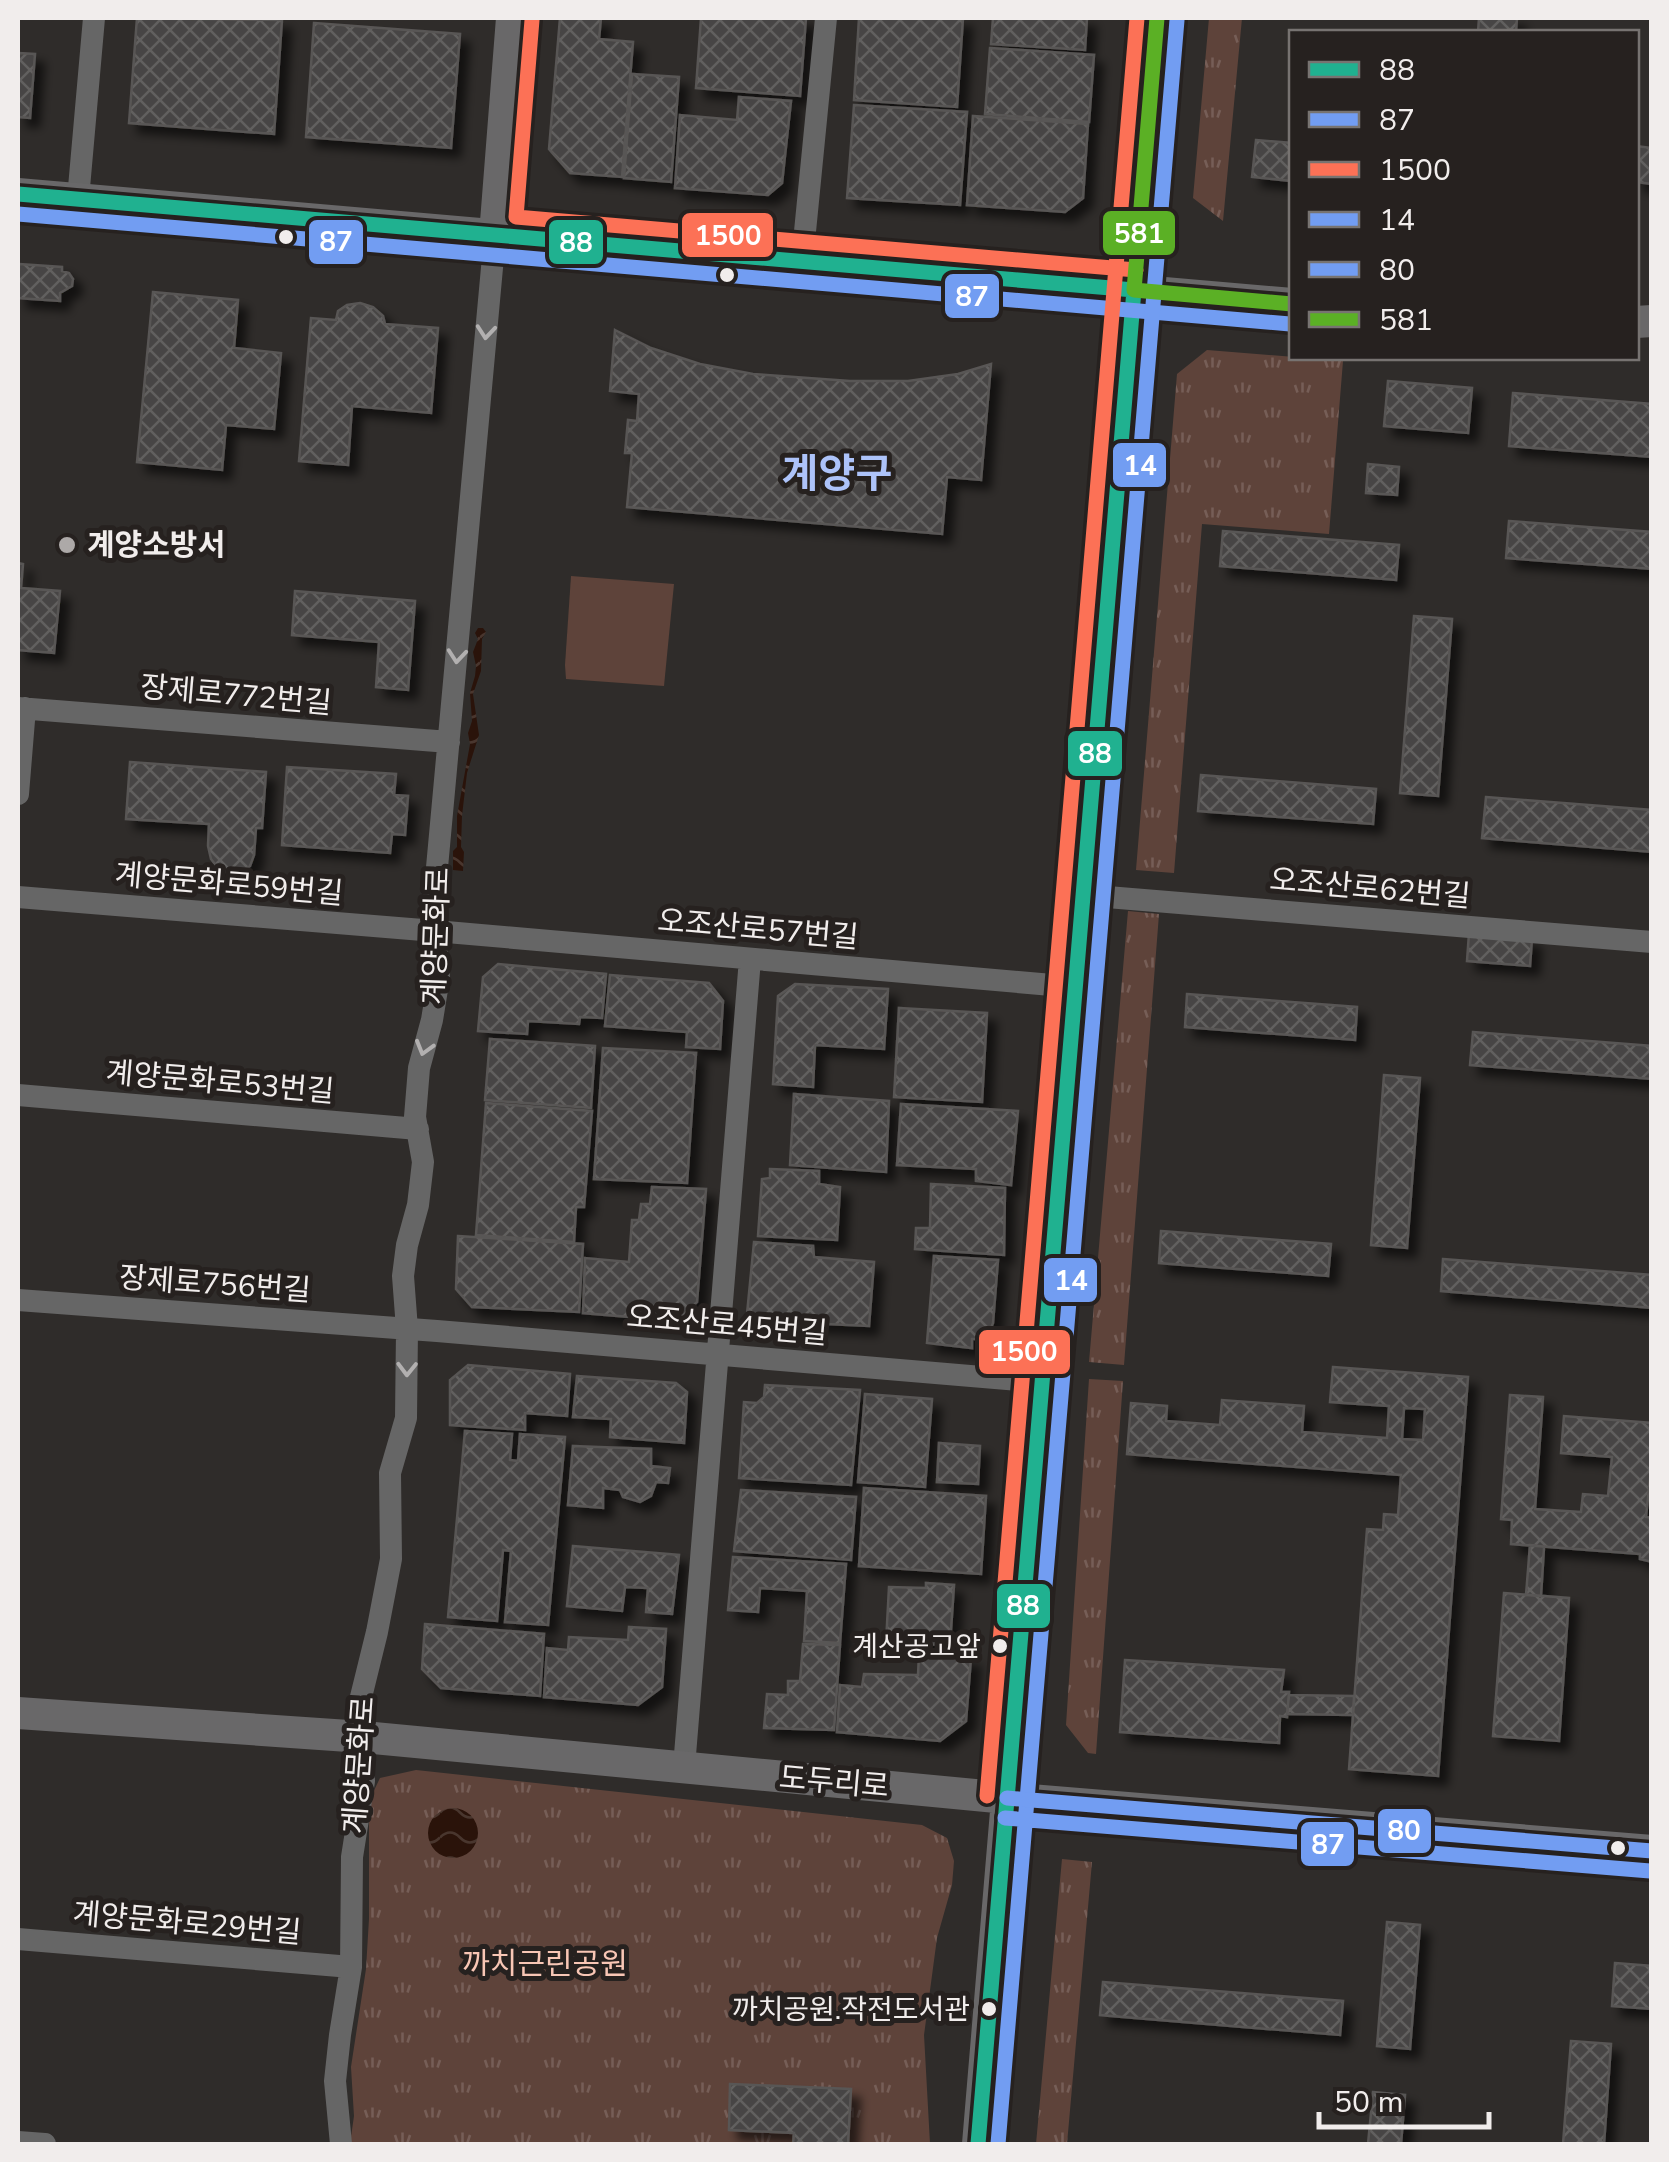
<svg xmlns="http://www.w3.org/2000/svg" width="1669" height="2162" font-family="'Nunito Sans','Noto Sans KR',sans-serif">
<defs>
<pattern id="park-tufts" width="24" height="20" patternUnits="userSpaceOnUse" patternTransform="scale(2.5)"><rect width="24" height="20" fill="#5e433a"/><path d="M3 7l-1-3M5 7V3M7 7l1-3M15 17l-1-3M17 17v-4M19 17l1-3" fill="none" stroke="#765e57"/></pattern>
<pattern id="water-waves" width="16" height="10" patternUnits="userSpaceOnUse" patternTransform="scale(2.5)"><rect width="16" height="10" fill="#2a130a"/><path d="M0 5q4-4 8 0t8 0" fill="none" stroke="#49362e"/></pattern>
<pattern id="building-cross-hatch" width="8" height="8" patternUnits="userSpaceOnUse" patternTransform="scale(2.5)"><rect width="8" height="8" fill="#474544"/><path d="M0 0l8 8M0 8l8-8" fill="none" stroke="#62605f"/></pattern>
<filter id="shadow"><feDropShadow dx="9" dy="9" stdDeviation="5" flood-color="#0009"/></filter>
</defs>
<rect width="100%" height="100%" fill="#2f2c2a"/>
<!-- park -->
<path fill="url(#park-tufts)" d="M1209,18H1242L1223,221L1193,198Z
M1207,350L1343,361L1329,534L1202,524L1174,873L1136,870L1177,374Z
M1128,911L1159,914L1124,1365L1089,1362Z
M1089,1379L1123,1381L1096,1754L1088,1753L1066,1725Z
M416,1770L922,1825L947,1838L954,1861L952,1885L937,1938L924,2035L930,2144H350L354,2116L351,2067L366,1969L369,1919V1801L380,1778Z
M1062,1859L1092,1862L1067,2144H1036Z"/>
<!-- garden -->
<path fill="#5e433a" d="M571,576L674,584L664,686L566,679L565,665Z"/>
<!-- water -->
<path fill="url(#water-waves)" d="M478,628H483L486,632L482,639L481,671L473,694L479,735L467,773L462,816L461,847L464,852L463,871L453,870V851L457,847V816L470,744L468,733L472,721L470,693L475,676L476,666L473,652L478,639L475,633Z
M428 1833a25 25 0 1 1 50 0a25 25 0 1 1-50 0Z"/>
<!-- building -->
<path fill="url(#building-cross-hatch)" stroke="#595655" stroke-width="2.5" fill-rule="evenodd" filter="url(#shadow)" d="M137,18L282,20L274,134L129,123Z
M560,18H601L599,39L633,42L622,177L570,173L549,149Z
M701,18H806L800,96L696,88Z
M859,18H963L957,107L854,100Z
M993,18H1087L1085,50L991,44Z
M1479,18H1517L1516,32H1478Z
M314,23L460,34L451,148L306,137Z
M990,48L1094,55L1089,122L985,114Z
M18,53L35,54L30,118L18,117Z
M632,74L679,77L671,182L624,178Z
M739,97L791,101L782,183L768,195L675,188L680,115L737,120Z
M854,105L967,112L960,205L847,198Z
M973,116L1088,124L1083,198L1065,212L967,205Z
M1256,140L1292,143V181L1252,177Z
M1636,146L1652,148V184L1636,182Z
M19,264L62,267V271L69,273L73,279L72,286L60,293V301L18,298Z
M153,292L238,300L234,348L281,353L274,429L226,425L222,470L137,462Z
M360,303L373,307L383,316L385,324L438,328L431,413L352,406L348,465L299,461L311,318L336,320L338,311L347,305Z
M615,330L651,348L700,364L753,374L850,381H908L958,374L991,364L981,480L947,477L942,534L627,507L632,453H625L628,420L637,421L639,394L610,391Z
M1388,381L1472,388L1468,433L1384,426Z
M1513,393L1652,404V457L1509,446Z
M1368,464L1399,467L1397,495L1366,493Z
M1509,521L1652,532V569L1506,558Z
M1223,531L1399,545L1396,580L1220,566Z
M18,563L23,564L21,588L60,591L54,653L18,650Z
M295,591L415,601L408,690L376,687L379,642L292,635Z
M1414,616L1452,619L1438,796L1400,793Z
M130,762L266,772L262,828H256L254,855L250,866L241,872L230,874L218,868L211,859L208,846L209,824L126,819Z
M287,767L396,774L394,795L408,796L405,835L392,834L390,853L282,845Z
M1201,775L1376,789L1373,824L1198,811Z
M1486,797L1652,810V852L1482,838Z
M1469,933L1532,939L1530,966L1467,961Z
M498,964L606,974L602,1018L580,1017L579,1024L528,1021L527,1034L478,1031L483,977Z
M610,975L709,983L723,1001L720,1049L686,1047L687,1032L605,1026Z
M795,984L888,989L884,1049L815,1045L813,1087L773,1084L778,996Z
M1187,994L1357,1007L1355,1040L1185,1027Z
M899,1008L987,1013L982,1102L894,1097Z
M1473,1032L1652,1046V1079L1470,1065Z
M490,1039L595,1046L591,1108L485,1100Z
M603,1048L696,1053L687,1183L594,1179Z
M1384,1075L1420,1078L1407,1248L1371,1245Z
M794,1094L889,1101L886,1172L790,1165Z
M486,1103L592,1111L584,1207H576L574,1242L476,1235Z
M901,1104L1018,1111L1011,1185L976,1181V1169L897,1165Z
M770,1169L819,1171V1184L840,1187L837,1240L758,1236L762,1179L770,1178Z
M931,1184L1005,1188L1004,1255L915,1249L916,1228H930Z
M652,1187L706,1189L697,1302L677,1321L583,1313L585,1258L629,1262L632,1220H639L641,1204H650Z
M1161,1231L1331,1244L1328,1276L1159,1263Z
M458,1236L583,1244L579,1312L472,1307L456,1289Z
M754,1242L813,1246L814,1257L874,1262L869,1326L761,1321L747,1314Z
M934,1256L998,1260L993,1323L989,1333L980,1339H972V1348L927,1343Z
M1443,1259L1652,1275V1308L1441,1291Z
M468,1365L570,1374L567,1416L525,1413V1430L450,1425V1380Z
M1333,1367L1468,1377L1438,1776L1349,1769L1367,1529L1383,1530L1384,1514L1398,1515L1401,1475L1127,1454L1131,1403L1167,1406L1166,1421L1220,1425L1222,1400L1304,1406L1302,1432L1387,1438L1389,1406L1330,1402ZM1404,1408L1425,1409L1423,1440L1402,1439Z
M577,1376L676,1383L687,1392L684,1443L610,1437L611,1419L573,1417Z
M765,1385L860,1390L851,1485L739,1478L744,1402L757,1403L764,1397Z
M865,1394L932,1399L925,1487L858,1482Z
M1510,1395L1543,1397L1535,1509L1581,1512L1583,1494L1608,1496L1612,1457L1561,1453L1564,1416L1652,1423V1460L1646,1517L1652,1518V1562L1640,1559V1554L1511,1544L1512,1520L1501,1519Z
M465,1431L512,1434L510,1460L518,1461L520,1434L565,1437L548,1625L505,1622L511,1551L503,1550L497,1621L448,1617Z
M939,1443L980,1446L978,1484L937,1482Z
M573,1446L651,1449V1466L670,1468L668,1483L656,1482L651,1496L640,1502L623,1497L620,1490L603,1488V1508L568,1505Z
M864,1488L986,1496L981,1574L859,1566Z
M741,1490L856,1497L851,1560L734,1551Z
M1530,1545L1544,1547L1541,1596L1526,1595Z
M573,1546L679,1555L672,1614L646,1612L648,1588L625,1587L622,1611L567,1606Z
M733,1557L846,1564L840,1643L804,1641L807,1591L760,1588L758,1612L728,1610Z
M926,1583L954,1585L950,1645L886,1643L889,1587L926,1588Z
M1504,1593L1569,1598L1559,1741L1493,1736Z
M425,1624L544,1634L540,1696L441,1688L422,1669Z
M629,1627L666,1629L662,1687L638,1705L544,1697L547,1648L568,1650L569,1637L628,1640Z
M803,1644L840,1645L834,1730L764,1728L767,1694L788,1695V1681H800Z
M919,1654L971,1658L966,1721L940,1741L837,1732L840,1685L862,1687L864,1674L918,1675Z
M1125,1660L1284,1670L1281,1692H1289L1287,1717L1280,1716L1279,1743L1120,1732Z
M1289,1695L1354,1696L1353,1715L1287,1714Z
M1387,1922L1420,1925L1410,2049L1377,2046Z
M1615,1963L1652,1966V2009L1612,2006Z
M1103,1982L1343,2001L1340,2035L1100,2015Z
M1571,2041L1611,2044L1604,2144H1563Z
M730,2084L851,2089L848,2144H793L794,2133L729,2130Z
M1373,2092L1405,2095L1401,2144H1368Z"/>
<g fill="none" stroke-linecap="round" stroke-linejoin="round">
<!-- street -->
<path stroke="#666" stroke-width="22" d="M78,199L94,18
M802,262L826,18
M18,708L449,742
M18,794L25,708
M1083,895L1652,942
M18,897L435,931L1075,987
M18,1095L418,1129
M18,1300L437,1331L1042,1382
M684,1767L750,959
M18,1939L351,1967
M18,2142L45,2144
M341,2144L335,2081L340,2035L351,1967L352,1857L364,1781L360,1701L377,1632L391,1559L390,1473L406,1418L407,1329L403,1276L407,1245L418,1205L423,1162L415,1117L419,1068L432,1020L439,977L433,911L495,235"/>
<!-- secondary -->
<path stroke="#696869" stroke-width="32" d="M18,194L1292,304
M495,235L512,18
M1636,322L1652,321
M18,1713L363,1737L1007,1798L1652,1851
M978,2144L1157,18"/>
<defs>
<path id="bus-1" d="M18,194L1134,290
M978,2144L1134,290"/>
<path id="bus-2" d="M18,214L1290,324
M1005,1818L1650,1871
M998,2144L1027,1800"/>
<path id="bus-3" d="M532,20L516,217L1136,270
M987,1796L1137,18"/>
<path id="bus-4" d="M1027,1800L1177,20"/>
<path id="bus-5" d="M1007,1798L1652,1851"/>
<path id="bus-6" d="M1157,18L1134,290L1292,304"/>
</defs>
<!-- bus-1 casing -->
<use href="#bus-1" stroke="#26211f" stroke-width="22"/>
<!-- bus-2 casing -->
<use href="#bus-2" stroke="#26211f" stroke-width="22"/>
<!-- bus-3 casing -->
<use href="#bus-3" stroke="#26211f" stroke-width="22"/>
<!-- bus-4 casing -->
<use href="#bus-4" stroke="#26211f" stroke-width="22"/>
<!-- bus-5 casing -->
<use href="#bus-5" stroke="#26211f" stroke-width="22"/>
<!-- bus-6 casing -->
<use href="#bus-6" stroke="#26211f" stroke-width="22"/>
<!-- bus-1 -->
<use href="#bus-1" stroke="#20b190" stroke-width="15"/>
<!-- bus-2 -->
<use href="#bus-2" stroke="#729df2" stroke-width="15"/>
<!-- bus-3 -->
<use href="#bus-3" stroke="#fc7156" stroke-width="15"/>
<!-- bus-4 -->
<use href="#bus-4" stroke="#729df2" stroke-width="15"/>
<!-- bus-5 -->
<use href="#bus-5" stroke="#729df2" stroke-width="15"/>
<!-- bus-6 -->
<use href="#bus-6" stroke="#5bb025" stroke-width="15"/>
</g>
<!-- one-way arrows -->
<defs><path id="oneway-chevron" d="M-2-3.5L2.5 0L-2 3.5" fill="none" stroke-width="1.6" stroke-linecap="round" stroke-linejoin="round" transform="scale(2.5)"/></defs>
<g stroke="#b2b0b0">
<use href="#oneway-chevron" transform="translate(486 332) rotate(95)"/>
<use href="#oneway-chevron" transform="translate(457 656) rotate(95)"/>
<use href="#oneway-chevron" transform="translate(424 1048) rotate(106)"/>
<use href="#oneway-chevron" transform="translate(407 1369) rotate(91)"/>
</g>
<!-- markers -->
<g fill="#f1edec" stroke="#26211f" stroke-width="4">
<circle cx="286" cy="237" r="9"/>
<circle cx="727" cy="275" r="9"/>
<circle cx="1000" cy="1646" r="9"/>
<circle cx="1618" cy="1848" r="9"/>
<circle cx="989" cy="2009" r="9"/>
</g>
<circle fill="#ada9a8" stroke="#26211f" stroke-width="4" cx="67" cy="545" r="10"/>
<g text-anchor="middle" stroke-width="10" stroke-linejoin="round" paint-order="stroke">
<!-- bus labels -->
<g font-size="28" fill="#f1edec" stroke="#26211f" text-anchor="end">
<text x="981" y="1656">계산공고앞</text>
<text x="970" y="2019">까치공원.작전도서관</text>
</g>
<!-- poi labels -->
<g font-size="30" font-weight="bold" fill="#f1edec" stroke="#26211f" text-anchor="start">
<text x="87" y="555">계양소방서</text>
</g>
<!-- street labels -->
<g font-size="30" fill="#f1edec" stroke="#26211f">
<text transform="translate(236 695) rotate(5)" y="10">장제로772번길</text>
<text transform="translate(229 884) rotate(5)" y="10">계양문화로59번길</text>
<text transform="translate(1370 888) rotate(5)" y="10">오조산로62번길</text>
<text transform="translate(758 929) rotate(5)" y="10">오조산로57번길</text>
<text transform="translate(436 936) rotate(-88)" y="10">계양문화로</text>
<text transform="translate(220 1082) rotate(5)" y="10">계양문화로53번길</text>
<text transform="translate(215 1284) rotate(4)" y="10">장제로756번길</text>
<text transform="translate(727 1325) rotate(5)" y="10">오조산로45번길</text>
<text transform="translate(359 1765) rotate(-86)" y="10">계양문화로</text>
<text transform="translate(834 1782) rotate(5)" y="10">도두리로</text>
<text transform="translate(187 1923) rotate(5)" y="10">계양문화로29번길</text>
</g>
<!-- park labels -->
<g font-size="30" fill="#f8c6b5" stroke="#26211f">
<text x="545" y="1974">까치근린공원</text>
</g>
<!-- district labels -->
<g font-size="40" font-weight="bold" fill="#adc3f9" stroke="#26211f">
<text x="837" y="487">계양구</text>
</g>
</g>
<g stroke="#26211f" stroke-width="4">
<rect x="1101" y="209" width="76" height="48" rx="10" fill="#5bb025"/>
<rect x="680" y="211" width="95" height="48" rx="10" fill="#fc7156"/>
<rect x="307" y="218" width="58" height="48" rx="10" fill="#729df2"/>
<rect x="547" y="218" width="58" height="48" rx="10" fill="#20b190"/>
<rect x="943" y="272" width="58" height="48" rx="10" fill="#729df2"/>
<rect x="1111" y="441" width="57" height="48" rx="10" fill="#729df2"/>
<rect x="1066" y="729" width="58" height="49" rx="10" fill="#20b190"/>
<rect x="1042" y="1256" width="57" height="48" rx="10" fill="#729df2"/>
<rect x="977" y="1328" width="95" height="48" rx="10" fill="#fc7156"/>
<rect x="995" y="1582" width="57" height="48" rx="10" fill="#20b190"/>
<rect x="1376" y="1807" width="57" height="48" rx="10" fill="#729df2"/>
<rect x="1299" y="1820" width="57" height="48" rx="10" fill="#729df2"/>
</g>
<g font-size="28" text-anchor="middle" font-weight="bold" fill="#fff">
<text x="1139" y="243">581</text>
<text x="728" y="245">1500</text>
<text x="336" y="251">87</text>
<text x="576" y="252">88</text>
<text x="972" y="306">87</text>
<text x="1140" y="475">14</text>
<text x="1095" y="763">88</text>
<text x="1071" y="1290">14</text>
<text x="1024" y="1361">1500</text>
<text x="1023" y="1615">88</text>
<text x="1404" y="1840">80</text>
<text x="1328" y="1854">87</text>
</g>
<!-- border -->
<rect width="1669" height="2162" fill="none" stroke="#f1edec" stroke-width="40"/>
<!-- legend -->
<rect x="1289" y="30" width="350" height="330" fill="#26211f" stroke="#777371" stroke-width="2.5"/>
<rect x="1309" y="62" width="50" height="15" fill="#20b190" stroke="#777371" stroke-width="2.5"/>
<text x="1379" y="80" font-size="30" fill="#f1edec">88</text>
<rect x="1309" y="112" width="50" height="15" fill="#729df2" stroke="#777371" stroke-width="2.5"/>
<text x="1379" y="130" font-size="30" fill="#f1edec">87</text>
<rect x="1309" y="162" width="50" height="15" fill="#fc7156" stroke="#777371" stroke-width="2.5"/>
<text x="1379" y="180" font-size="30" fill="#f1edec">1500</text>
<rect x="1309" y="212" width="50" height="15" fill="#729df2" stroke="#777371" stroke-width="2.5"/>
<text x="1379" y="230" font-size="30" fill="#f1edec">14</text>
<rect x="1309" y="262" width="50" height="15" fill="#729df2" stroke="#777371" stroke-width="2.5"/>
<text x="1379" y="280" font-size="30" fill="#f1edec">80</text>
<rect x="1309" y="312" width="50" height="15" fill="#5bb025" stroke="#777371" stroke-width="2.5"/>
<text x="1379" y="330" font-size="30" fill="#f1edec">581</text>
<!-- scale -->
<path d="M1319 2112v15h170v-15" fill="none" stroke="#f1edec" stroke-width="5"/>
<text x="1334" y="2112" font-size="30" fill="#f1edec" stroke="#26211f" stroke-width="8" paint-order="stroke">50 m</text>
</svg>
